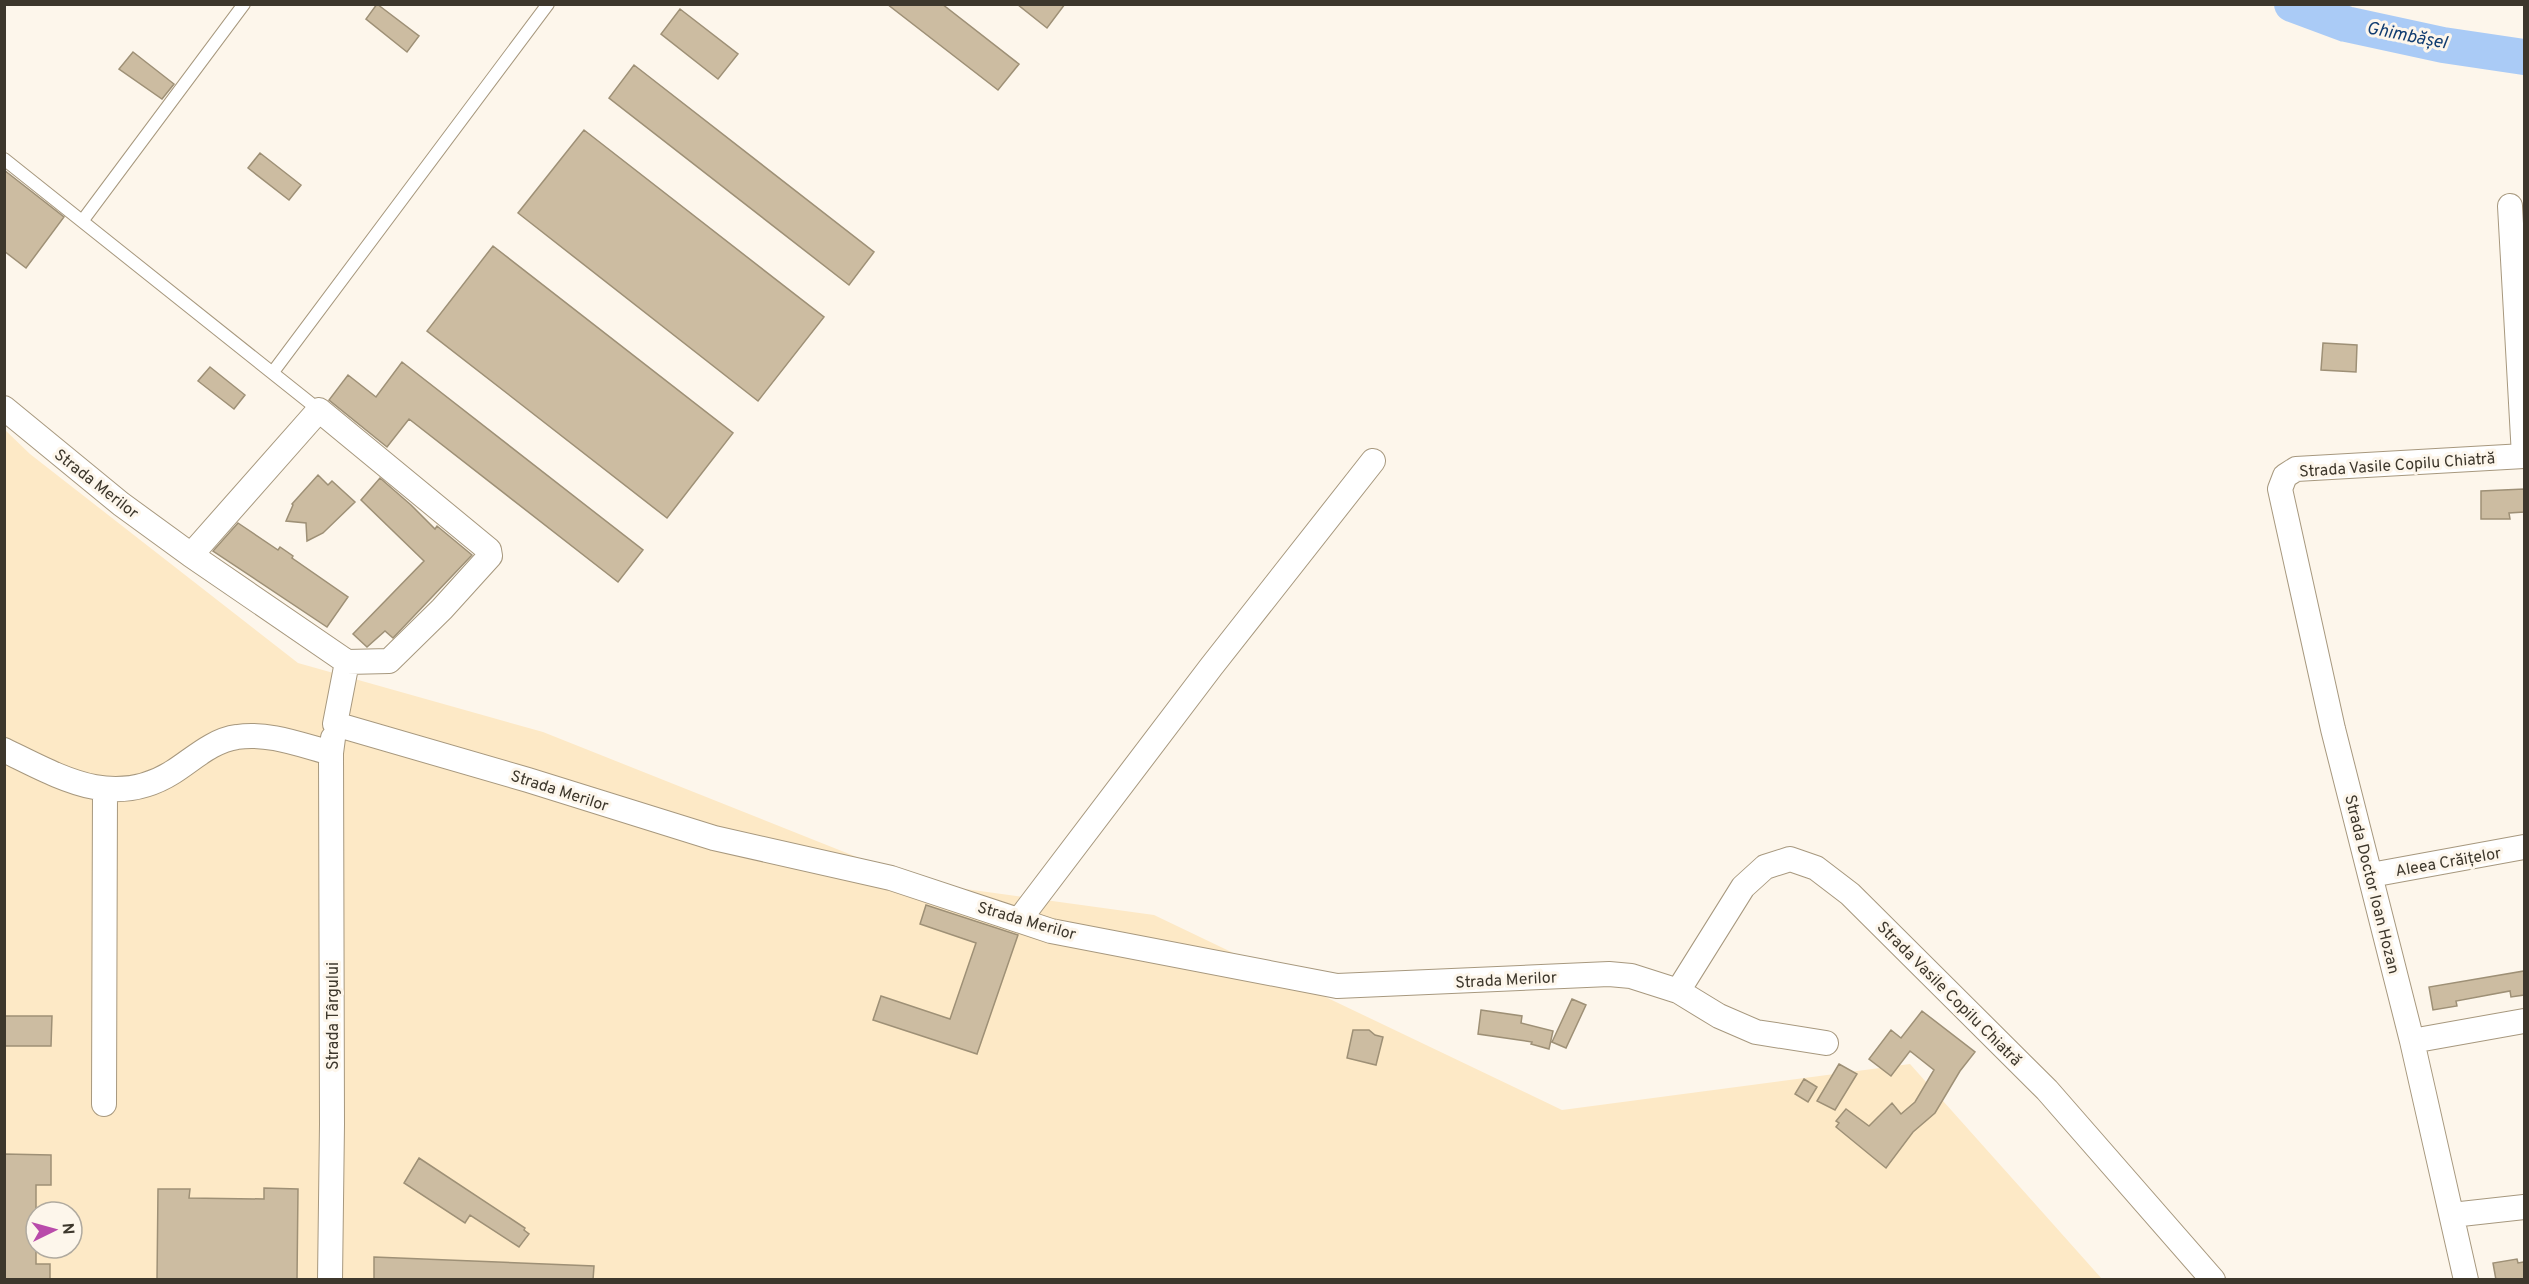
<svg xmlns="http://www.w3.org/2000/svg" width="2529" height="1284" font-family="Overpass,sans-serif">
<rect width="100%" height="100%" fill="#fdf6eb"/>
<!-- built -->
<path fill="#fde9c6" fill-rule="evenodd" d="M4,429L30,454L298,663L543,732L922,883L1154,915L1562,1110L1910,1064L2102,1279H5ZM36,1212H72V1248H36Z"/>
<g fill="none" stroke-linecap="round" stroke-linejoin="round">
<!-- river -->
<path stroke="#aacbf6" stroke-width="36" d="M2292,4L2346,24L2443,45L2524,57"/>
</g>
<!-- building -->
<path fill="#ccbca1" stroke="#9e9076" stroke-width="1.5" d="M377,4L419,36L407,52L366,19Z
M887,4H942L1019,64L998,90Z
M1017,4H1065L1047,28Z
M680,9L738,54L718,79L661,34Z
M133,52L174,84L162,99L119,69Z
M634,65L874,252L849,285L609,98Z
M584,130L824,317L758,401L518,213Z
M260,153L301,185L289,200L248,168Z
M4,170L64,217L26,268L4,251Z
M493,246L733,433L667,518L427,331Z
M2323,343L2357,345L2356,372L2321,370Z
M402,362L643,550L618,582L409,419L387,447L329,400L348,375L376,397Z
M210,367L245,395L234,409L198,381Z
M318,475L328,485L332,481L355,502L323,533L307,541L306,523L286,521L293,505L292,504Z
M380,478L411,505L435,529L437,526L472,555L393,638L385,631L367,647L353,634L424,561L361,500Z
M2524,489V512L2509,513L2510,519H2481V491Z
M238,523L278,550L280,547L293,556L292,558L348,597L327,627L213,551Z
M926,905L1018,935L977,1054L873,1020L881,996L950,1019L976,943L920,924Z
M2524,971V995L2511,997L2510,991L2456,1001L2457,1006L2433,1010L2429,987Z
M1572,999L1586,1005L1566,1048L1552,1042Z
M1481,1010L1522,1016L1521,1023L1553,1031L1549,1049L1531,1044L1532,1042L1478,1034Z
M1922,1011L1975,1052L1960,1071L1935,1113L1913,1132L1886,1168L1836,1127L1839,1123L1836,1121L1846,1109L1869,1126L1892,1103L1901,1114L1915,1102L1934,1070L1910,1051L1891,1076L1869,1059L1891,1030L1901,1038Z
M4,1016H52L51,1046H4Z
M1353,1030H1369L1375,1035L1383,1037L1376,1065L1347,1058Z
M1839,1064L1857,1074L1835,1110L1817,1101Z
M1804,1079L1817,1087L1808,1102L1795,1094Z
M4,1154L51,1155V1185H36V1264H50V1280H4Z
M419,1158L525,1228L524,1230L529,1234L519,1247L470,1215L465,1223L404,1183Z
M264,1188L298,1189L297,1280H157L158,1189H190L189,1198L264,1199Z
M374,1257L594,1266L593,1280H374Z
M2517,1259L2518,1263L2524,1262V1280H2496L2493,1263Z"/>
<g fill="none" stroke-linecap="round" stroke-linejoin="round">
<defs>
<path id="lane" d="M4,159L319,410
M83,220L244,4
M273,372L548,4"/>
<path id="street" d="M4,408L121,504L191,555L319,410L489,550L490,556L442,609L389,661L347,662
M191,555L347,662L335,724L528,780L714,838L891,878L1051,931L1337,986L1609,974L1631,976L1678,991L1719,1016L1756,1032L1826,1043
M4,750C60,777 113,810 173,772C192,760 213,740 237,737C268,732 301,745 331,753L333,738
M2371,875L2524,847
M1019,920L1211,667L1373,461
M1678,991L1743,887L1765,867L1790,859L1816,868L1850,894L2047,1090L2213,1280
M2412,1041L2524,1021
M104,1104L105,790
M2452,1215L2524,1207
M330,1280L332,1124L331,753
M2466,1280L2412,1041L2333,729L2280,489L2285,476L2296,469L2524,456L2510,206"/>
</defs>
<!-- lane casing -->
<use href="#lane" stroke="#a7987e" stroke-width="14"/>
<!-- street casing -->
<use href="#street" stroke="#a7987e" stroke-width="26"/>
<!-- lane -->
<use href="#lane" stroke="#fff" stroke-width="12"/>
<!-- street -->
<use href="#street" stroke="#fff" stroke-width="24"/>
</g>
<g text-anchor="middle" stroke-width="6" stroke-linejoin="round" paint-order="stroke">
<!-- street labels -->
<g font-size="16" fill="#3d372c" stroke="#fdf6eb">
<text transform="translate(2397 464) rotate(-4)" y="6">Strada Vasile Copilu Chiatră</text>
<text transform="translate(97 483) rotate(38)" y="6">Strada Merilor</text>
<text transform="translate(560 790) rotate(18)" y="6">Strada Merilor</text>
<text transform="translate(2448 861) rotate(-10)" y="6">Aleea Crăițelor</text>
<text transform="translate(2373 884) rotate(76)" y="6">Strada Doctor Ioan Hozan</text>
<text transform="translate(1027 920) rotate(16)" y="6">Strada Merilor</text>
<text transform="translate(1506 979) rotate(-3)" y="6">Strada Merilor</text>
<text transform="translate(1950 993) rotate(45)" y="6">Strada Vasile Copilu Chiatră</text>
<text transform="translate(332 1016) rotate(-90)" y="6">Strada Târgului</text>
</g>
<!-- water labels -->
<g font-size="18" font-style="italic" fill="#113d71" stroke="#fdf6eb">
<text transform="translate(2407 35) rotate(11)" y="6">Ghimbășel</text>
</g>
</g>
<!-- border -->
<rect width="2529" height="1284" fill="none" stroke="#3d372c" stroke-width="12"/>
<!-- north arrow -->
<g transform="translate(54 1230) rotate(85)"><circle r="28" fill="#fdf6eb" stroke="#b0aa9f" stroke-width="1.5"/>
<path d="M0-4.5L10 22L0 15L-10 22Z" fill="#b94baa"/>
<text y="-9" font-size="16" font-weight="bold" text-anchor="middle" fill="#3d372c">N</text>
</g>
</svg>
